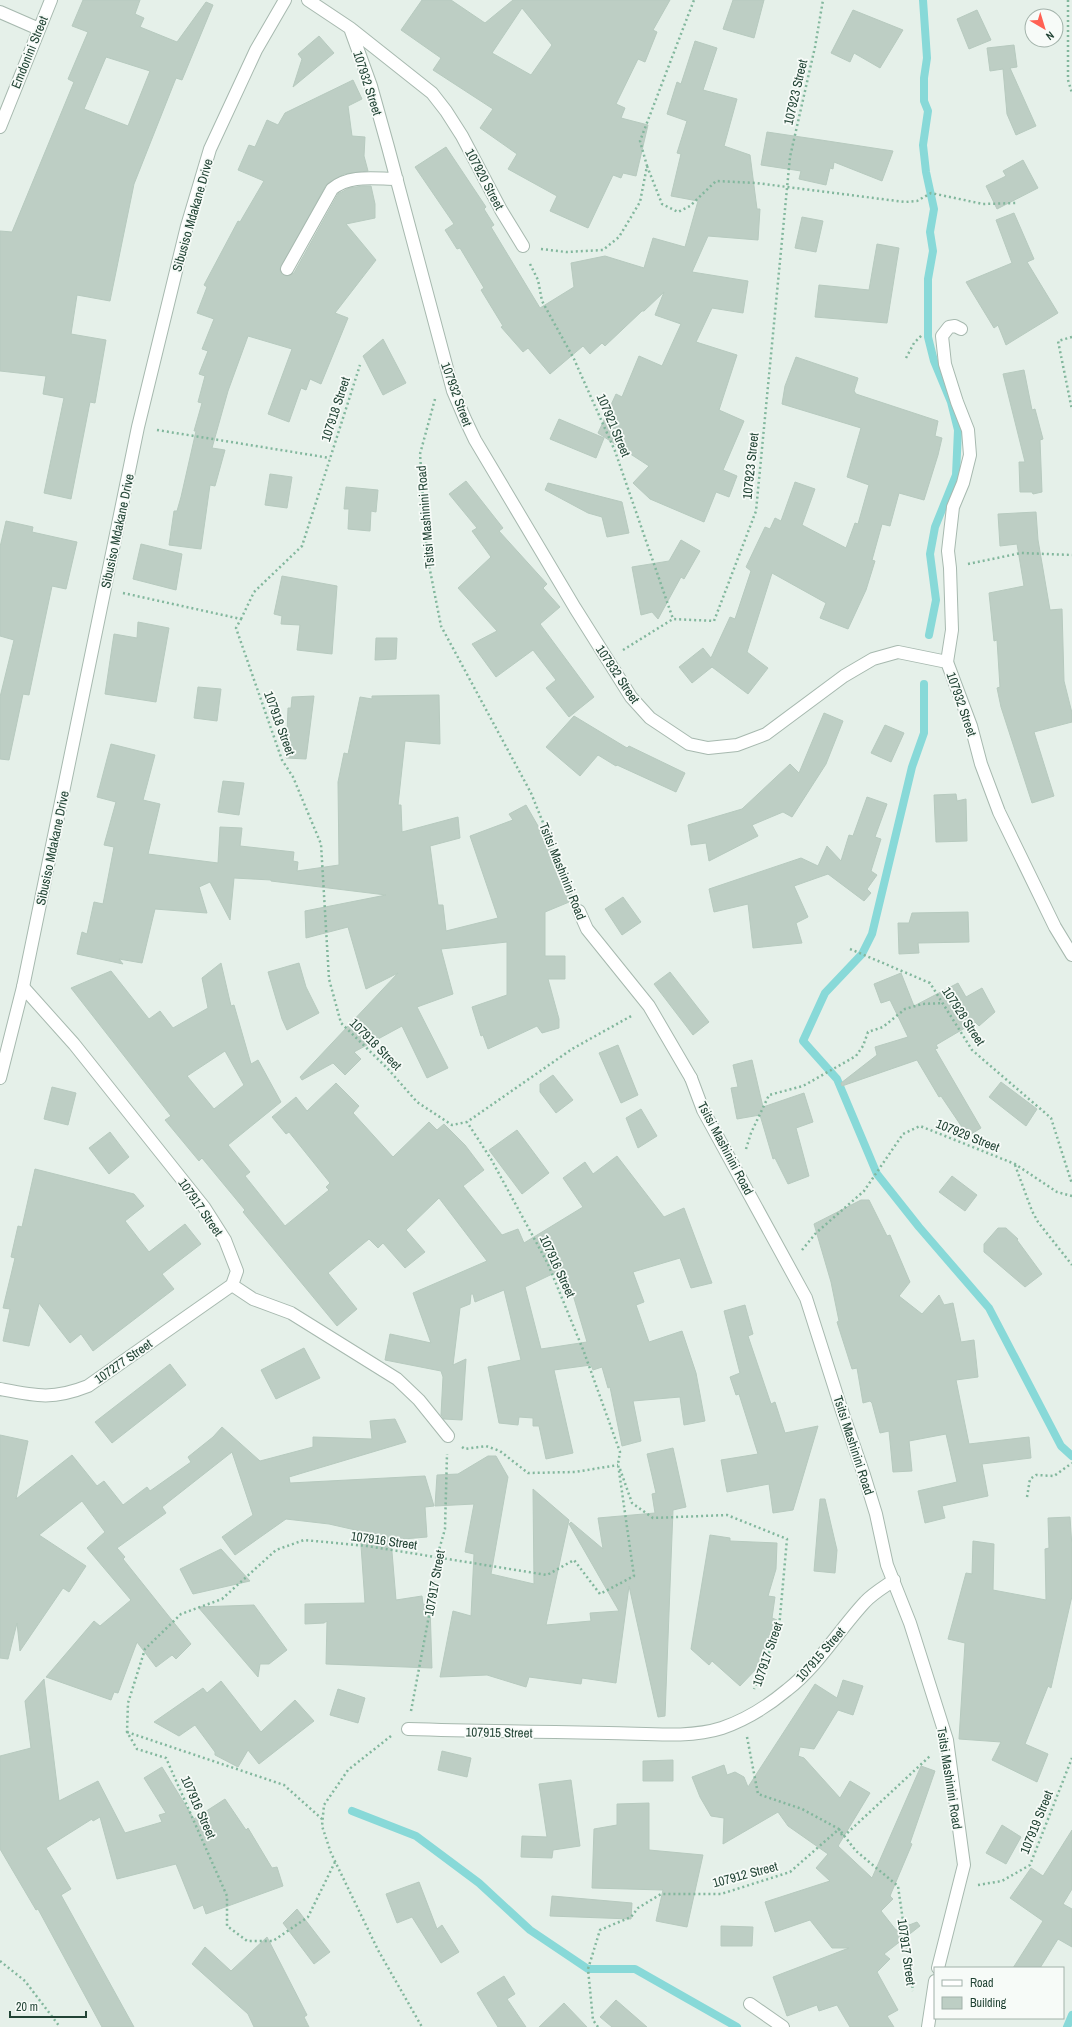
<svg xmlns="http://www.w3.org/2000/svg" width="1072" height="2027" font-family="'Archivo Narrow',sans-serif">
<rect width="100%" height="100%" fill="#e5f0e9"/>
<g fill="none" stroke-linecap="round" stroke-linejoin="round">
<!-- stream -->
<path stroke="#88d9d8" stroke-width="8" d="M923,0L927,58L924,78V101L928,111L923,145L926,172L934,209L930,232L933,251L928,279V337L934,361L951,402L958,430L956,475L935,527L930,554L936,600L929,635
M924,684V733L912,767L872,934L862,954L825,993L803,1041L837,1079L877,1174L919,1227L989,1308L1061,1446L1072,1456
M352,1811L416,1836L479,1883L530,1930L588,1969H635L737,2027
M1067,2027L1072,2015"/>
</g>
<!-- building -->
<path fill="#bdcec4" stroke="#b7cabf" fill-rule="evenodd" d="M83,0H140L135,14L144,18L140,27L177,42L206,2L213,5L182,80L176,78L134,184L110,301L77,295L71,334L106,340L95,403L90,402L71,499L44,493L64,398L43,394L46,376L0,371V231L12,232L74,82L68,79L88,32L72,26ZM106,57L150,71L128,126L84,109Z
M422,0H451L485,23L513,0H670L653,30L657,32L645,62L638,59L616,104L625,108L621,118L648,125L636,176L623,173L621,178L613,175L588,228L550,211L557,196L508,169L517,154L480,128L493,109L433,70L441,58L401,30ZM522,8L552,45L531,75L492,53Z
M733,0H764L754,38L723,29Z
M853,10L903,30L880,68L854,53L850,62L831,53Z
M977,10L991,40L969,49L957,19Z
M319,36L334,53L293,87L302,59L298,54Z
M695,41L717,48L703,90L737,99L724,146L750,155L757,209H760L758,240L708,236L692,272L748,281L743,313L712,308L696,342L737,355L719,410L744,421L723,470L737,476L729,497L716,492L704,522L650,499L633,483L649,466L598,433L616,394L622,397L639,356L662,366L681,324L655,315L664,292L644,311H642L605,346L602,343L590,354L583,346L550,374L528,348L523,352L501,327L503,326L481,290L484,288L460,248L457,249L445,230L454,224L415,167L446,147L486,207L484,209L494,225L491,227L540,308L574,287L571,263L605,256L644,268L653,238L685,247L698,201L671,196L681,154L677,153L687,121L667,114L677,82L681,84Z
M1014,45L1017,67L1010,68L1036,126L1016,135L1007,114L1003,69L990,71L987,48Z
M353,80L362,99L348,106L352,136L365,137L364,156L368,171L344,174L326,185L280,269L281,273L287,276L294,273L338,194L349,188L363,186H371L375,204V218L346,224L376,260L335,313L348,318L321,384L310,379L306,390L301,388L289,422L268,414L292,349L248,336L228,391L212,448L225,450L215,486L210,485L201,549L169,545L174,511H177L181,497L196,431H194L202,403L198,402L205,376L199,374L208,351L202,349L214,319L197,313L207,287L204,285L238,221L240,222L264,181L238,170L249,145L255,147L267,120L278,125L285,113Z
M767,132L821,140L893,151L882,181L834,162L833,169L830,168L826,185L799,179L801,171L761,165Z
M1023,160L1038,188L997,209L986,186L1006,176L1003,171Z
M1014,213L1034,259L1027,262L1058,313L1006,345L998,325L994,328L966,282L1012,263L996,220Z
M802,217L823,221L816,252L795,248Z
M877,244L899,248L887,323L815,317L819,285L869,290Z
M383,339L406,383L383,395L363,356Z
M796,357L858,378L854,391L856,394L938,421L935,436L942,438L938,455L924,500L899,493L890,526L882,524L872,560L875,561L866,590L848,629L820,618L826,603L772,573L747,652L768,668L748,694L712,667L692,683L679,667L703,648L711,658L730,617L735,619L751,571L746,567L765,527L770,529L775,518L781,521L795,482L815,489L802,525L846,548L855,523L858,524L869,485L847,477L861,428L782,404L785,386Z
M1024,370L1032,410L1035,409L1043,439L1040,440L1042,492L1033,494L1032,492H1020L1019,462H1025L1003,374Z
M559,419L604,438L596,458L550,439Z
M270,474L292,477L287,508L265,505Z
M466,481L503,528L499,531L547,584L543,588L560,607L540,624L594,697L569,717L546,688L556,680L533,650L496,677L472,644L497,631L458,588L491,557L472,531L477,528L449,494Z
M548,483L622,502L629,533L607,537L602,517L588,513L545,490Z
M346,487L378,490L376,512L371,511L370,531L348,529L349,509H344Z
M1036,512L1038,540L1050,610L1062,609L1064,681L1072,713V722L1034,732L1054,796L1032,803L1001,707L997,688L1000,687L997,640L994,641L989,593L1024,586L1017,544L1000,546L998,514Z
M6,521L33,527L32,532L77,542L66,589L52,586L29,695L23,694L9,760L0,759V697L14,640L0,636V547Z
M681,540L700,551L684,579L681,577L658,619L652,612L641,615L632,567L669,561Z
M141,544L182,554L176,590L133,579Z
M282,576L337,586L332,654L297,650L300,625L281,624L282,616L274,614Z
M138,622L169,628L156,702L105,694L114,634L137,638Z
M376,638H397L396,659L375,660Z
M198,687L221,689L217,721L194,718Z
M439,695L440,744L405,741L398,805H401L402,832L458,817L460,838L430,846L438,905H443L446,931L498,918L470,836L513,820L509,814L526,805L557,859L574,900L545,912V956H565V979H548L559,1019V1028L542,1033L537,1026L488,1049L483,1035L481,1036L472,1007L507,995V942L441,949L453,994L417,1007L448,1068L427,1078L402,1026L354,1052L361,1059L345,1075L333,1063L302,1080L300,1077L398,973L366,989L348,927L306,938L305,911L386,895L271,881V880L234,878L230,920L210,882L199,887L207,913L155,909L142,963L119,959L123,964L77,954L82,932L87,934L94,902L103,904L114,847L104,845L116,802L97,797L111,744L155,755L143,800L160,804L148,854L218,863L220,827L242,828L240,846L294,852L293,861L298,862L297,871L339,865L338,782L344,753L348,754L360,697L372,699V696Z
M314,696L306,759L286,758L288,708H291L292,697Z
M824,713L843,721L826,764L792,817L783,812L752,825L758,836L709,861L706,843L691,845L688,825L742,809L790,764L799,773Z
M574,716L627,748L629,746L685,773L676,792L617,765L616,766L598,755L580,776L546,747Z
M885,725L904,733L891,762L871,753Z
M223,781L244,783L239,815L218,812Z
M956,794L957,801L966,799L967,841L936,842L934,795Z
M867,797L887,804L875,837L881,839L871,871L877,875L867,889L871,893L864,901L828,874L794,886L808,917L796,923L802,943L753,948L748,904L714,912L709,889L801,858L818,866L827,846L841,861L849,835L853,836Z
M623,897L641,922L622,935L605,909Z
M968,912L969,942L918,943L919,953L899,954L898,923H909L912,913Z
M221,963L231,1006L234,1005L251,1064L258,1060L281,1102L228,1145L250,1172L245,1176L285,1226L329,1190L326,1187L330,1183L289,1132L286,1134L272,1117L296,1097L307,1111L336,1083L359,1106L353,1113L393,1157L429,1122L437,1130L444,1124L465,1145L484,1170L463,1186L502,1235L518,1229L524,1243L583,1207L563,1178L585,1162L593,1174L617,1156L664,1217L684,1208L712,1283L691,1288L680,1258L633,1272L644,1302L636,1305L649,1342L682,1331L696,1373L705,1421L684,1425L680,1397L633,1401L641,1441L622,1446L610,1387L608,1388L602,1367L593,1370L591,1365L554,1370L573,1453L546,1459L539,1426H533V1418L519,1417L518,1425L499,1423L488,1367L521,1360L504,1290L475,1302L473,1294H471L470,1304L460,1308L453,1365L466,1359L462,1420L444,1419L441,1415L443,1377L441,1371L385,1360L390,1334L431,1343L413,1293L487,1261L439,1198L406,1230L425,1252L405,1268L383,1243L378,1248L369,1239L328,1273L357,1309L337,1326L243,1212L245,1210L202,1158L199,1161L165,1120L171,1116L71,988L111,971L149,1019L160,1011L173,1028L208,1008L202,978ZM225,1051L244,1085L214,1109L187,1076ZM565,1268L587,1342L541,1349L525,1287Z
M299,963L306,987L319,1013L287,1030L282,1019L268,972Z
M670,972L709,1022L693,1035L654,984Z
M901,973L914,1006L958,983L966,997L982,988L995,1012L979,1026L975,1022L936,1045L938,1048L935,1049L981,1128L968,1136L941,1096L939,1097L917,1060L842,1086L841,1083L877,1055L875,1047L908,1037L890,1000L881,1003L874,984Z
M618,1045L638,1095L621,1103L599,1053Z
M752,1060L763,1107L804,1093L813,1122L796,1128L809,1176L788,1184L775,1158L773,1159L760,1115L737,1119L731,1088L738,1087L733,1065Z
M553,1075L573,1100L556,1113L540,1092V1084Z
M1001,1082L1037,1109L1026,1126L989,1097Z
M52,1087L76,1093L68,1125L44,1119Z
M641,1109L657,1136L638,1148L626,1118Z
M517,1130L549,1173L522,1194L489,1150Z
M110,1132L129,1157L109,1174L89,1148Z
M35,1169L134,1194L144,1206L125,1221L149,1252L185,1224L201,1244L162,1274L174,1289L93,1351L81,1334L70,1343L39,1303L29,1346L3,1341L10,1309L3,1308L15,1258L11,1257L18,1226L22,1227Z
M952,1176L977,1195L965,1211L939,1192Z
M861,1200H869L887,1236L890,1235L910,1282L899,1296L922,1314L939,1295L944,1305L953,1303L961,1342L974,1340L978,1377L956,1380L969,1444L1029,1437L1031,1458L982,1464L988,1496L942,1506L945,1518L925,1523L918,1491L957,1482L946,1434L909,1441L912,1471L893,1472L889,1431L880,1433L872,1403L870,1401L863,1403L857,1368L852,1369L837,1322L839,1321L831,1282L814,1224Z
M998,1228H1006L1018,1239L1017,1240L1042,1274L1025,1287L984,1252V1244Z
M745,1305L753,1334L748,1336L771,1404L775,1402L785,1433L818,1426L793,1510L773,1513L769,1484L727,1492L721,1460L758,1454L739,1394L736,1395L730,1377L740,1373L724,1311Z
M304,1348L320,1378L276,1399L261,1370Z
M170,1364L186,1385L112,1443L95,1422Z
M395,1419L406,1442L289,1477L290,1483L425,1476L434,1506L425,1507L427,1537L391,1540L396,1600L422,1596L423,1604L430,1606L432,1668L326,1664L327,1621L324,1623L305,1624V1604L365,1603L360,1531L329,1524L286,1519L235,1555L222,1537L253,1515L232,1452L162,1507L166,1513L117,1548L125,1557L123,1559L191,1644L176,1659L172,1655L156,1667L137,1642L118,1693L114,1692L111,1700L46,1677L94,1621L100,1626L131,1600L87,1548L105,1532L82,1501L39,1535L86,1566L69,1592L63,1588L20,1651L17,1623L8,1659L0,1658V1435L28,1441L16,1499L72,1455L97,1486L104,1481L123,1505L147,1487L150,1491L191,1462L188,1457L213,1437L222,1427L260,1461L313,1447V1437L372,1439L370,1421Z
M673,1448L686,1507L673,1510L665,1716L658,1717L629,1586L616,1683L582,1678L581,1684L529,1677L526,1687L487,1675L440,1677L453,1611L471,1616L474,1554L465,1552L474,1504L435,1506L437,1475L458,1474L488,1456H496L508,1477L491,1574L534,1584L533,1489L569,1520L546,1625L591,1621L590,1613L619,1611L569,1524L571,1522L603,1549L598,1518L655,1513L652,1494L656,1493L647,1454Z
M820,1499H825L837,1550L835,1573L814,1571Z
M1070,1517L1072,1547V1596L1051,1688L1048,1686L1025,1744L1048,1754L1037,1782L992,1760L1001,1742L959,1739L965,1643L948,1639L966,1573L972,1574L973,1541L994,1544L993,1590L1046,1600L1045,1549L1049,1548L1048,1518Z
M710,1535L730,1538V1541L777,1543L776,1569L768,1596L775,1597L772,1618L777,1620L759,1666L740,1686L712,1661L709,1665L691,1649Z
M221,1549L250,1581L193,1594L180,1569Z
M254,1605L287,1650L269,1664H260L258,1677L198,1607Z
M44,1679L59,1801L98,1781L125,1833L162,1822L159,1815L166,1813L144,1778L162,1767L194,1819L225,1799L246,1830L248,1828L272,1868L277,1867L283,1886L206,1914L203,1905L194,1909L176,1864L117,1879L100,1817L93,1821L92,1819L46,1848L71,1889L61,1895L134,2027H102L38,1909L36,1910L0,1849V1756L31,1748L25,1701Z
M843,1680L863,1686L853,1715L838,1710L814,1749L800,1747L798,1756L804,1758L840,1798L850,1781L870,1793L838,1846L872,1878L921,1766L935,1771L910,1843L912,1844L890,1896L893,1899L881,1911L896,1930L917,1922L920,1926L884,1954L890,1959L877,1972L898,2010L887,2016L894,2027H850L837,2005L819,2011L817,2005L787,2016L773,1977L849,1948H832L810,1920L775,1932L765,1902L830,1881L816,1868L828,1854L788,1826L778,1812L723,1844L724,1818L711,1816L700,1797L692,1777L724,1765L727,1775L735,1772L744,1777L748,1787L815,1684L837,1698Z
M221,1681L261,1732L295,1700L314,1721L259,1764L248,1750L238,1767L215,1755V1752L195,1725L179,1736L154,1722L203,1688L207,1693Z
M338,1689L365,1698L358,1723L330,1715Z
M442,1751L471,1758L467,1777L438,1770Z
M673,1760V1781H643V1761Z
M571,1780L580,1846L553,1850L552,1858L521,1857L522,1836L547,1837L539,1784Z
M649,1803V1850L703,1855L687,1927L656,1921L663,1890L592,1888L594,1829L617,1825V1804Z
M1002,1825L1021,1837L1006,1864L986,1853Z
M1072,1830V1889L1063,1904L1072,1909V1947L1058,1939L1040,1968H1013L1043,1921L1010,1898L1031,1868L1043,1876Z
M419,1882L437,1929L442,1925L459,1952L441,1963L412,1917L397,1923L386,1894Z
M552,1896L632,1903L631,1919L550,1916Z
M297,1909L330,1952L314,1964L283,1923Z
M721,1926L753,1927L752,1946H721Z
M267,1937L307,2015L304,2017L309,2027H254L248,2014L192,1964L205,1947L231,1971Z
M504,1976L515,1994L507,1999L526,2027H498L477,1993Z
M616,2000L647,2027H612L600,2017Z
M564,2003L587,2027H539Z"/>
<g fill="none" stroke-linecap="round" stroke-linejoin="round">
<defs>
<path id="service" d="M947,662L952,630L950,568L948,551L953,507L963,483L970,455L968,430L957,402L945,364L942,336L949,327L955,326L961,329
M579,911L587,929L649,1006L691,1078"/>
<path id="minor" d="M308,0L350,28L432,93L446,111L462,136L501,210L523,246
M0,12L39,29
M350,28L371,86L388,147L453,391L465,419L475,440L575,608L631,697L650,718L689,744L708,748L737,745L766,734L844,676L873,659L898,652L947,662L971,726L981,764L999,812L1055,927L1072,955
M0,127L51,0
M287,269L332,189C350,174 375,179 397,179
M23,987L74,1044L204,1207L225,1240L237,1271L232,1285L253,1299L291,1313L397,1379L419,1400L448,1436
M691,1078L703,1110L806,1298L841,1408L864,1475L876,1514L887,1565L910,1623L947,1740L964,1865L938,1968
M0,1389C36,1396 53,1400 88,1386L232,1285
M408,1729C475,1731 541,1732 608,1733C643,1733 688,1739 722,1728C745,1720 769,1705 787,1690C818,1666 838,1631 865,1602C872,1594 884,1587 894,1580
M750,2004L783,2027
M928,2027L935,1981"/>
<path id="tertiary" d="M0,1078L23,987L138,427L187,226L210,149L256,50L285,0"/>
</defs>
<!-- service casing -->
<use href="#service" stroke="#a7b9af" stroke-width="14"/>
<!-- minor casing -->
<use href="#minor" stroke="#a7b9af" stroke-width="14"/>
<!-- tertiary casing -->
<use href="#tertiary" stroke="#a7b9af" stroke-width="14"/>
<!-- path -->
<path stroke="#82b79d" stroke-width="2.5" stroke-dasharray="2 3" stroke-linecap="butt" d="M1068,0V80L1072,93
M647,166L662,204L678,212L690,206L716,181L756,183L905,202L917,201L931,193L983,204L1016,203
M541,249L566,252L603,250L619,237L640,202L647,166L640,141L694,0
M530,264L538,280L542,301L574,359L615,451L673,619
M1072,337L1058,341L1072,410
M906,358L914,343L923,334
M435,399L420,454L427,555L441,626L531,793L572,894
M157,430L330,458
M968,564L1021,553L1072,555
M123,593L241,619L236,628L282,760L293,777L321,844L329,979L341,1023L388,1069L417,1102L452,1125L467,1122L572,1049L633,1015
M241,619L254,592L302,546L360,365
M623,650L673,619L714,621L756,511L790,157L815,47L823,0
M850,949L930,983L972,1050L1051,1118L1072,1184
M746,1149L751,1133L769,1095L803,1086L856,1056L863,1046L868,1032L883,1027L905,1009L922,1004L943,1003
M1015,1165L1032,1211L1038,1222L1072,1265
M802,1250L816,1233L864,1191L903,1134L920,1126L1015,1164L1057,1192L1072,1196
M462,1447L465,1449L486,1446L500,1451L528,1473L575,1472L618,1465
M620,1469L632,1503L653,1518L727,1515L787,1539L779,1628L754,1689
M1027,1497L1030,1479L1036,1475L1054,1476L1072,1463
M411,1711L431,1605L437,1557L445,1529L447,1454
M127,1732L284,1785L322,1819
M391,1736L348,1770L324,1805L322,1826L331,1853L378,1950L422,2027
M747,1737L758,1794L802,1809L839,1829L856,1851L898,1886L913,1991
M335,1862L308,1917L273,1941H247L227,1926V1896L166,1758L137,1749L127,1732L128,1703L145,1649L181,1614L222,1599L276,1550L304,1540L367,1546L547,1575L574,1560L600,1594L634,1576L618,1464L620,1452L584,1352L548,1264L491,1159L467,1122
M978,1885L1002,1881L1030,1865L1072,1758
M0,1961L25,1981L60,2027
M598,2027L593,2020L588,1969L600,1930L631,1917L638,1908L661,1894H721L790,1872L839,1829L843,1837L930,1756"/>
<!-- service -->
<use href="#service" stroke="#fff" stroke-width="12"/>
<!-- minor -->
<use href="#minor" stroke="#fff" stroke-width="12"/>
<!-- tertiary -->
<use href="#tertiary" stroke="#fff" stroke-width="12"/>
</g>
<g text-anchor="middle" stroke-width="3.5" stroke-linejoin="round" paint-order="stroke">
<!-- street labels -->
<g font-size="13" fill="#224435" stroke="#f7fbf8">
<text transform="translate(29 52) rotate(-68)" y="5">Emdonini Street</text>
<text transform="translate(368 83) rotate(72)" y="5">107932 Street</text>
<text transform="translate(795 92) rotate(-77)" y="5">107923 Street</text>
<text transform="translate(485 179) rotate(62)" y="5">107920 Street</text>
<text transform="translate(192 215) rotate(-74)" y="5">Sibusiso Mdakane Drive</text>
<text transform="translate(457 394) rotate(70)" y="5">107932 Street</text>
<text transform="translate(335 409) rotate(-72)" y="5">107918 Street</text>
<text transform="translate(614 425) rotate(67)" y="5">107921 Street</text>
<text transform="translate(750 466) rotate(-84)" y="5">107923 Street</text>
<text transform="translate(425 517) rotate(-95)" y="5">Tsitsi Mashinini Road</text>
<text transform="translate(117 531) rotate(-78)" y="5">Sibusiso Mdakane Drive</text>
<text transform="translate(618 674) rotate(56)" y="5">107932 Street</text>
<text transform="translate(962 704) rotate(71)" y="5">107932 Street</text>
<text transform="translate(280 723) rotate(70)" y="5">107918 Street</text>
<text transform="translate(52 848) rotate(-78)" y="5">Sibusiso Mdakane Drive</text>
<text transform="translate(563 871) rotate(68)" y="5">Tsitsi Mashinini Road</text>
<text transform="translate(964 1016) rotate(57)" y="5">107928 Street</text>
<text transform="translate(376 1044) rotate(45)" y="5">107918 Street</text>
<text transform="translate(968 1135) rotate(22)" y="5">107929 Street</text>
<text transform="translate(726 1148) rotate(62)" y="5">Tsitsi Mashinini Road</text>
<text transform="translate(201 1207) rotate(55)" y="5">107917 Street</text>
<text transform="translate(558 1266) rotate(65)" y="5">107916 Street</text>
<text transform="translate(123 1361) rotate(-35)" y="5">107277 Street</text>
<text transform="translate(854 1445) rotate(72)" y="5">Tsitsi Mashinini Road</text>
<text transform="translate(384 1540) rotate(8)" y="5">107916 Street</text>
<text transform="translate(434 1583) rotate(-80)" y="5">107917 Street</text>
<text transform="translate(767 1654) rotate(-71)" y="5">107917 Street</text>
<text transform="translate(820 1654) rotate(-49)" y="5">107915 Street</text>
<text transform="translate(499 1732) rotate(1)" y="5">107915 Street</text>
<text transform="translate(950 1778) rotate(81)" y="5">Tsitsi Mashinini Road</text>
<text transform="translate(199 1807) rotate(66)" y="5">107916 Street</text>
<text transform="translate(1036 1822) rotate(-68)" y="5">107919 Street</text>
<text transform="translate(745 1874) rotate(-15)" y="5">107912 Street</text>
<text transform="translate(907 1952) rotate(82)" y="5">107917 Street</text>
</g>
</g>
<!-- legend -->
<rect x="934" y="1967" width="130" height="52" fill="#f7fbf8" stroke="#a2b2aa"/>
<rect x="942" y="1980" width="20" height="6" fill="#ffffff" stroke="#a2b2aa"/>
<text x="970" y="1987" font-size="12" fill="#224435">Road</text>
<rect x="942" y="1997" width="20" height="12" fill="#bdcec4" stroke="#a2b2aa"/>
<text x="970" y="2007" font-size="12" fill="#224435">Building</text>
<!-- north arrow -->
<g transform="translate(1044 28) rotate(142)"><circle r="19" fill="#f7fbf8" stroke="#a2b2aa"/>
<path d="M0-3L7 15L0 10L-7 15Z" fill="#ff6154"/>
<text y="-6" font-size="11" font-weight="bold" text-anchor="middle" fill="#224435">N</text>
</g>
<!-- scale -->
<path d="M10 2011v6h76v-6" fill="none" stroke="#224435" stroke-width="2"/>
<text x="16" y="2011" font-size="12" fill="#224435" stroke="#f7fbf8" stroke-width="3" paint-order="stroke">20 m</text>
</svg>
